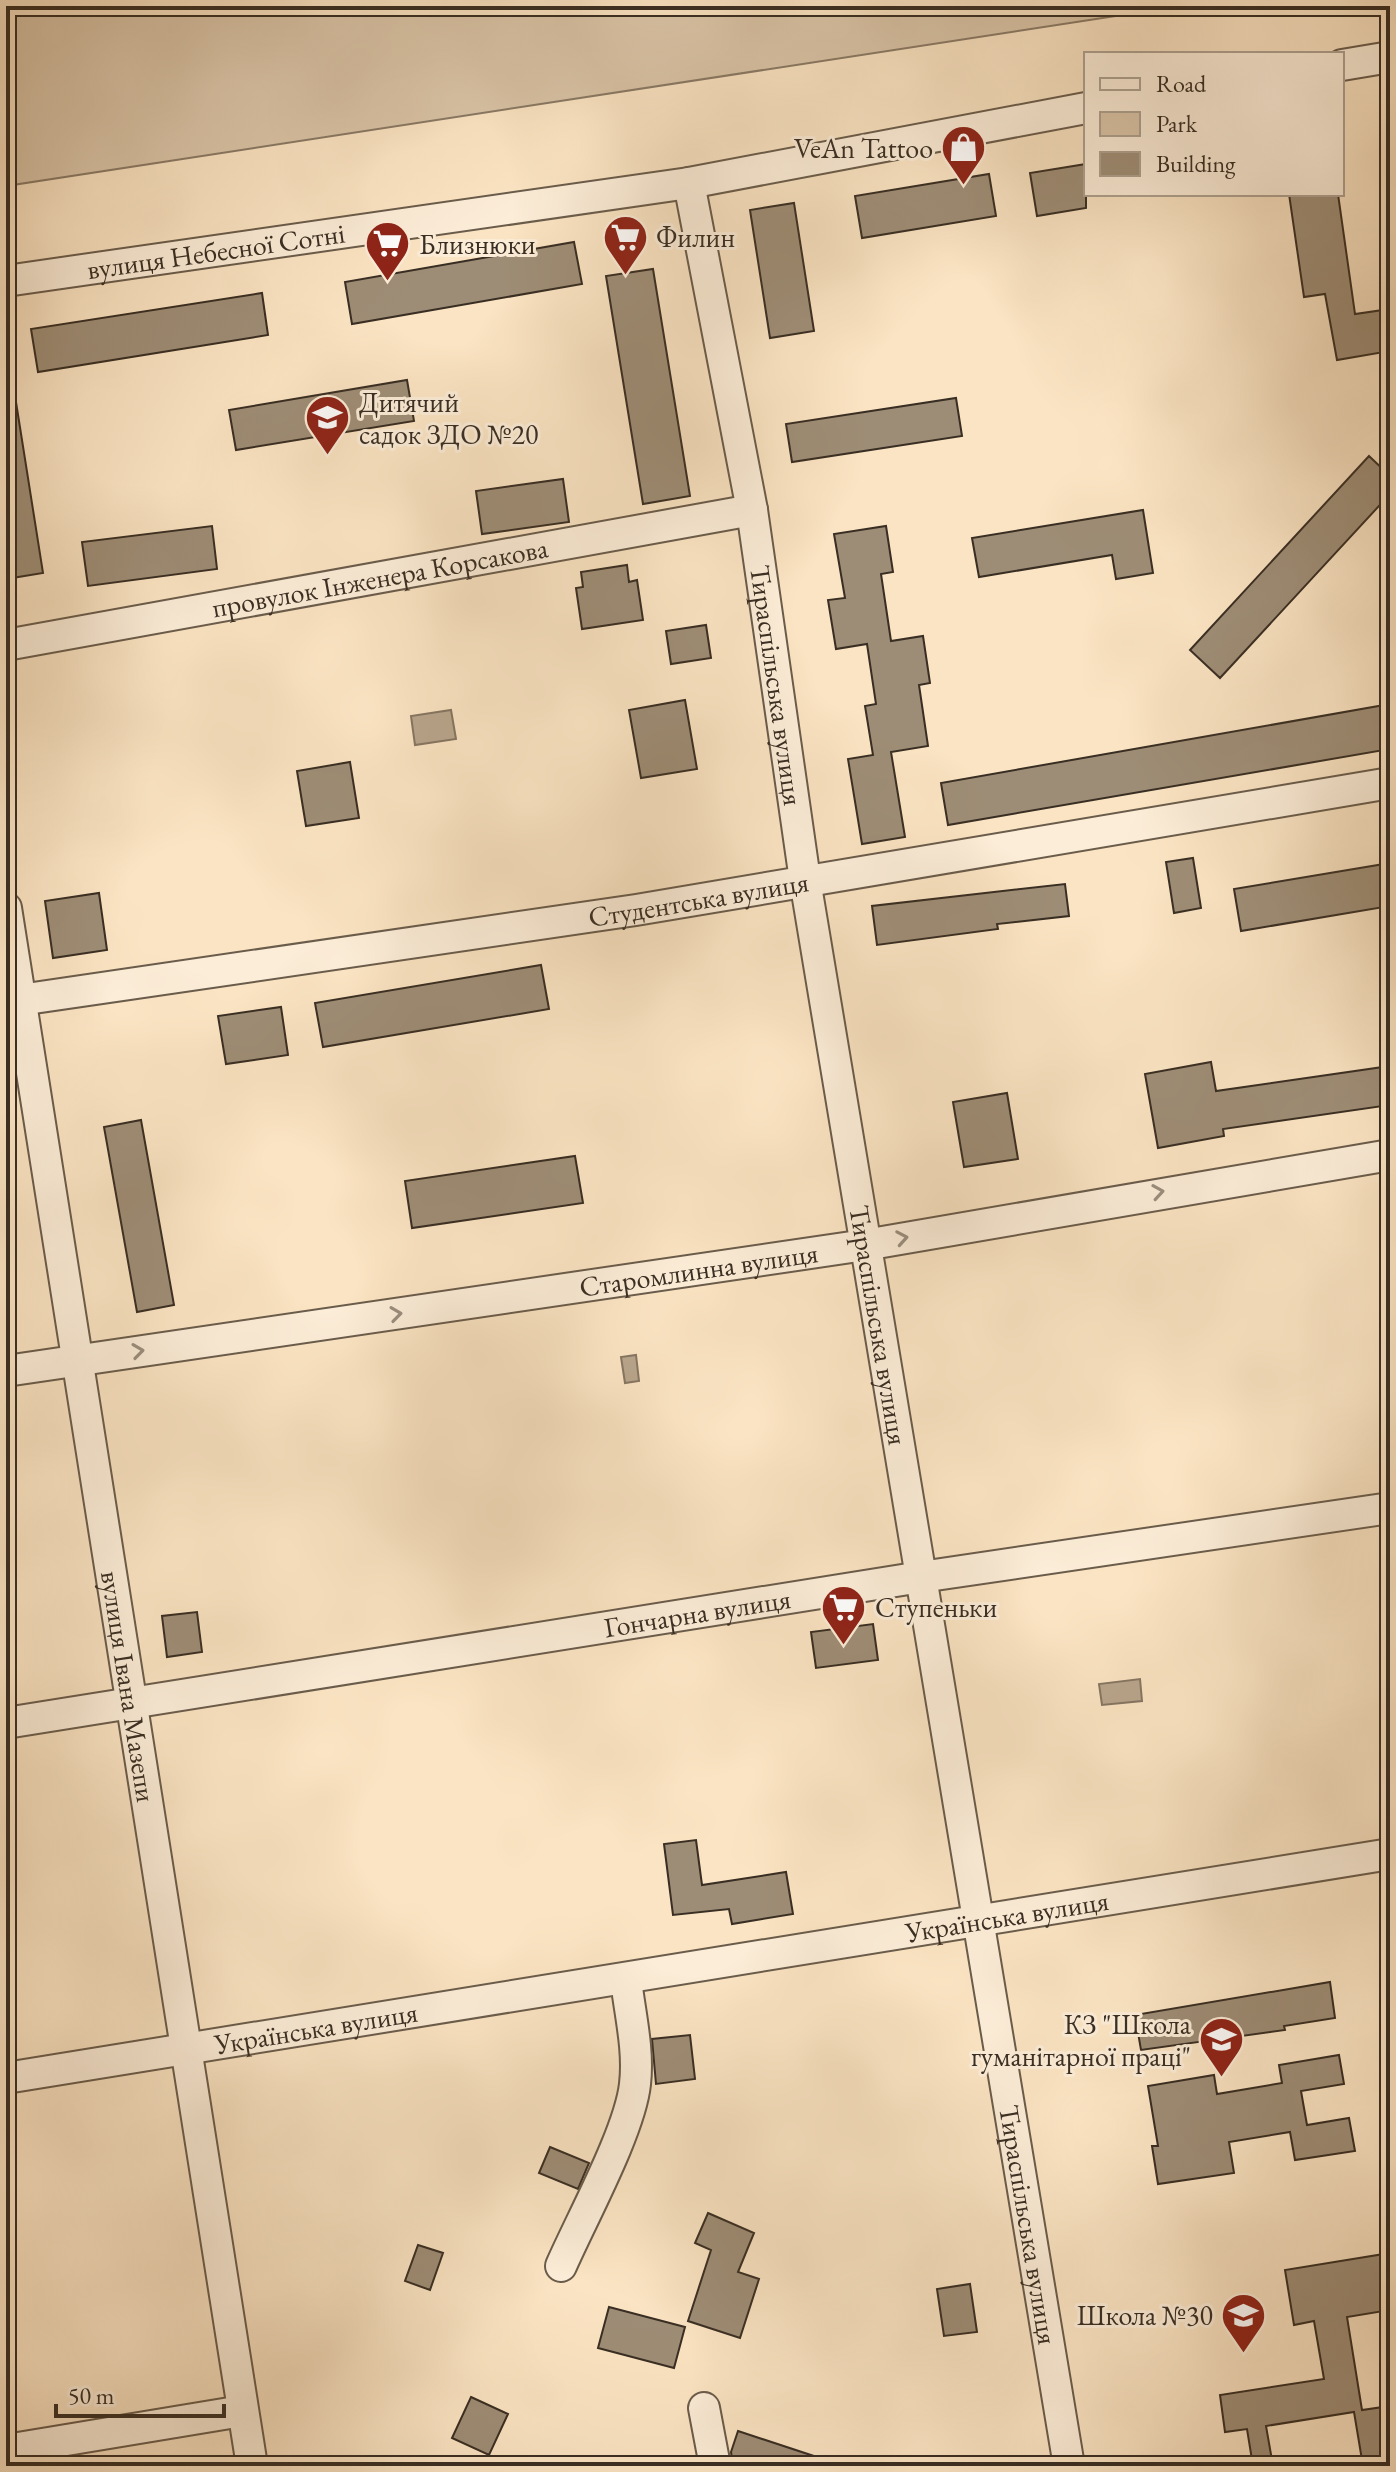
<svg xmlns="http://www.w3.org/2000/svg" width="1396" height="2472" font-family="'EB Garamond',serif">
<rect width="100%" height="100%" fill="#fbe4c3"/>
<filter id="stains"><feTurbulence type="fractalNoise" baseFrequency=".0025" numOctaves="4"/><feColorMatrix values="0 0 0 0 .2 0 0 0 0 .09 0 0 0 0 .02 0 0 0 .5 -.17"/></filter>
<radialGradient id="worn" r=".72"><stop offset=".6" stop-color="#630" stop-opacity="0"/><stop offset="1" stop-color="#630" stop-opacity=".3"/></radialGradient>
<!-- green -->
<path fill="#dac5a8" stroke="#8a7a66" stroke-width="2" d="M6,6H1181L6,186Z"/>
<!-- water -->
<path fill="#b9a68d" stroke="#867663" stroke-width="2" d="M451,710L456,739L415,745L411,716Z
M636,1355L639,1381L625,1383L621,1357Z
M1140,1679L1142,1701L1102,1705L1099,1684Z"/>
<!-- building -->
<path fill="#9e8d76" stroke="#392e23" stroke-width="2" d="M1086,164V208L1037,216L1030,173Z
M989,174L996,216L862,238L855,196Z
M1289,194H1338L1355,314L1390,309V351L1337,360L1325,294L1304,297Z
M794,203L814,331L770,338L750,210Z
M574,242L582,284L352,324L345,282Z
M653,269L690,496L643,504L606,276Z
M262,293L268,335L38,372L31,329Z
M407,380L414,421L236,450L229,410Z
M956,398L962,436L792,462L786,424Z
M6,402H16L43,573L6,579Z
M1369,456L1390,476V494L1220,678L1190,650Z
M563,479L569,522L482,534L476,491Z
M1143,510L1153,573L1116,579L1112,555L979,577L972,538Z
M212,526L217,569L88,586L82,542Z
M886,526L893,572L881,574L891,641L923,636L930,683L919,685L928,746L891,752L905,837L862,844L848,759L873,755L865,706L876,704L867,644L836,649L828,600L845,598L834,534Z
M627,565L629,582L637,580L643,620L582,629L576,588L583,587L581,572Z
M706,625L711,658L671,664L666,631Z
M685,700L697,769L641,778L629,710Z
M1390,704V749L948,825L941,783Z
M350,762L359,818L306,826L297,771Z
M1193,858L1201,908L1174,913L1166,862Z
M1390,863V906L1241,931L1234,889Z
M1065,884L1069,916L997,924L998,929L877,945L872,906Z
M99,893L107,950L53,958L45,901Z
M541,965L549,1009L323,1047L315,1003Z
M281,1007L288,1055L226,1064L218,1016Z
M1211,1062L1216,1091L1390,1066V1105L1223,1129L1224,1136L1158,1148L1145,1074Z
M1007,1093L1018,1159L964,1167L953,1102Z
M141,1120L174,1305L137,1312L104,1127Z
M575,1156L583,1203L412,1228L405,1181Z
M197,1612L202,1652L167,1657L162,1616Z
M873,1624L878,1660L816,1668L811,1632Z
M696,1840L702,1885L786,1872L793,1914L732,1924L729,1909L673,1915L664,1844Z
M1330,1982L1335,2018L1284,2026L1285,2030L1141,2050L1135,2015Z
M690,2035L695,2079L656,2084L652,2039Z
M1339,2055L1344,2084L1301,2091L1307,2125L1349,2118L1355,2151L1295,2160L1290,2132L1229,2142L1234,2173L1158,2184L1152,2146H1158L1148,2086L1214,2075L1217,2094L1282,2083L1279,2065Z
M550,2147L589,2163L578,2189L539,2173Z
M708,2213L754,2233L738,2272L759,2279L740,2338L688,2321L711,2250L695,2243Z
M418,2245L443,2253L430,2290L405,2281Z
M1390,2253V2310L1347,2317L1362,2410L1390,2406V2466H1363L1354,2412L1266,2426L1273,2466H1253L1247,2429L1225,2432L1220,2395L1324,2379L1314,2321L1294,2325L1285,2270Z
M970,2284L977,2332L944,2336L937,2289Z
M609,2307L685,2327L674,2368L598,2348Z
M471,2397L508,2414L489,2455L452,2438Z
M738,2431L832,2462L831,2466H733L731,2452Z"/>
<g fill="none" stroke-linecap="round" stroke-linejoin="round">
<defs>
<g id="minor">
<path d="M1342,65L1390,57"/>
<path id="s1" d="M689,183L752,510L805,880L1069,2466"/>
<path id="s2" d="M6,281L689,183L1086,108"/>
<path id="s3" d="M6,645L752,510"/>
<path id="s4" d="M6,908L252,2466"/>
<path id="s5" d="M6,1002L636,910L1390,783"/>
<path id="s6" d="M6,1371L865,1245L1390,1155"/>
<path id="s7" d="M6,1723L921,1577L1390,1508"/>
<path id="s8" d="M6,2078L1390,1854"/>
<path d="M561,2266C582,2218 630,2131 635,2084C639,2050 630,2014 626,1980"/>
<path d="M704,2408L715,2466"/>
<path d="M6,2450L242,2411"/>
</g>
</defs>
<!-- minor casing -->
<use href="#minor" stroke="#6a5c4b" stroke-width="34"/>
<!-- minor -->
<use href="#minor" stroke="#fcedd8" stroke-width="30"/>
</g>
<!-- one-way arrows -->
<defs><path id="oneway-chevron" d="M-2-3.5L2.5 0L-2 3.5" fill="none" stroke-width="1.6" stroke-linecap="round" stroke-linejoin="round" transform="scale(2)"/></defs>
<g stroke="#9a8e7e">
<use href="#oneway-chevron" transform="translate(1158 1192) rotate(-9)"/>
<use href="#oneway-chevron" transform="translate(902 1238) rotate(-10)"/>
<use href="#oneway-chevron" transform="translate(396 1314) rotate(-8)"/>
<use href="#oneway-chevron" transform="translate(138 1351) rotate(-8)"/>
</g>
<!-- icons -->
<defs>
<symbol id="shop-pin" viewBox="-11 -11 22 30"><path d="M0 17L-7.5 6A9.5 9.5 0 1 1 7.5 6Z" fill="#8f2418" stroke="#fcedd8"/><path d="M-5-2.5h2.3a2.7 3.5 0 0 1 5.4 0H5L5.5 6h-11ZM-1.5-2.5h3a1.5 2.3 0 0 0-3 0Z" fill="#fff"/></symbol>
<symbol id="supermarket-pin" viewBox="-11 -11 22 30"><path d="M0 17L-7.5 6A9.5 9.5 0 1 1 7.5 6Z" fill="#8f2418" stroke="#fcedd8"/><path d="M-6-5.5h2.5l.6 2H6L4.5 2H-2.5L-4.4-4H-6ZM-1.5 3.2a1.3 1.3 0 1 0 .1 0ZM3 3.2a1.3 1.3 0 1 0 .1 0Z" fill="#fff"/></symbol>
<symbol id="school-pin" viewBox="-11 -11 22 30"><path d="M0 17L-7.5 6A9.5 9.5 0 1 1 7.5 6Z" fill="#8f2418" stroke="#fcedd8"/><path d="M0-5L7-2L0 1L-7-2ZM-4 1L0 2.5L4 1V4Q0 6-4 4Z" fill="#fff"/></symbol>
</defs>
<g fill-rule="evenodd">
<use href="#shop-pin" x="938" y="122" width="51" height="69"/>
<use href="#supermarket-pin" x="600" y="212" width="51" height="69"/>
<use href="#supermarket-pin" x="362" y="218" width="51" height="69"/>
<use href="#school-pin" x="302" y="392" width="51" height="69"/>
<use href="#supermarket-pin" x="818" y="1582" width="51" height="69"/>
<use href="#school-pin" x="1196" y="2014" width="51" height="69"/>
<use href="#school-pin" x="1218" y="2290" width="51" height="69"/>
</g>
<g text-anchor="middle" stroke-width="6" stroke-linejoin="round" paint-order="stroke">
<!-- poi labels -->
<g font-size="28" fill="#392e23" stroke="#fcedd8" text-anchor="start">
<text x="933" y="158" text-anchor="end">VeAn Tattoo</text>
<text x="656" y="247">Филин</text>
<text x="419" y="254">Близнюки</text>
<text x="359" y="412">Дитячий<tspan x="359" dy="32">садок ЗДО №20</tspan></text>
<text x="875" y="1617">Ступеньки</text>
<text x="1191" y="2034" text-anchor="end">КЗ "Школа<tspan x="1191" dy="32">гуманітарної праці"</tspan></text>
<text x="1213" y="2325" text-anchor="end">Школа №30</text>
</g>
<!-- street labels -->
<g font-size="28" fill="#392e23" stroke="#fcedd8">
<text dy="10" stroke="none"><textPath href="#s2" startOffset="212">вулиця Небесної Сотні</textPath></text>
<text dy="10" stroke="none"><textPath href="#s3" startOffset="380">провулок Інженера Корсакова</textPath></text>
<text dy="10" stroke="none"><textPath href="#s1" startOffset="510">Тираспільська вулиця</textPath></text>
<text dy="10" stroke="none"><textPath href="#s5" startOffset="700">Студентська вулиця</textPath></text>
<text dy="10" stroke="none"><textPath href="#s6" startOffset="700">Старомлинна вулиця</textPath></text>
<text dy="10" stroke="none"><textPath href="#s1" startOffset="1158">Тираспільська вулиця</textPath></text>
<text dy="10" stroke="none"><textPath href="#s7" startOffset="700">Гончарна вулиця</textPath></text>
<text dy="10" stroke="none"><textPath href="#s4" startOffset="788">вулиця Івана Мазепи</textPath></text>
<text dy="10" stroke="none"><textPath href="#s8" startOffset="1014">Українська вулиця</textPath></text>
<text dy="10" stroke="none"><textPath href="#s8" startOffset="314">Українська вулиця</textPath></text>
<text dy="10" stroke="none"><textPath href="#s1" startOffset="2070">Тираспільська вулиця</textPath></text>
</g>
</g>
<!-- margin -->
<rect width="1396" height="2472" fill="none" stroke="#fbe4c3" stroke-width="32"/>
<rect x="8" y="8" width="1380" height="2456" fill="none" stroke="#392e23" stroke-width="4"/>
<rect x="16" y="16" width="1364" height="2440" fill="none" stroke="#392e23" stroke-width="2"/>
<!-- legend -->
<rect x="1084" y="52" width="260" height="144" fill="#fcedd8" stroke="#aea190" stroke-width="2"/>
<rect x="1100" y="78" width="40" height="12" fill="#fcedd8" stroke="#aea190" stroke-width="2"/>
<text x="1156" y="92" font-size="24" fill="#392e23">Road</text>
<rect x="1100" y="112" width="40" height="24" fill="#dac5a8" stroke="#aea190" stroke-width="2"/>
<text x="1156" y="132" font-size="24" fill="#392e23">Park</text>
<rect x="1100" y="152" width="40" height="24" fill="#9e8d76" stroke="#aea190" stroke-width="2"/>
<text x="1156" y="172" font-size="24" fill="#392e23">Building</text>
<!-- scale -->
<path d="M56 2404v12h168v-12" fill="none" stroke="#392e23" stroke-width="4"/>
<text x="68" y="2404" font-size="24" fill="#392e23" stroke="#fcedd8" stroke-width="6" paint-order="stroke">50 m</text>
<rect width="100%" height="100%" filter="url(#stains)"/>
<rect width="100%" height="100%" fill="url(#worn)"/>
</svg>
